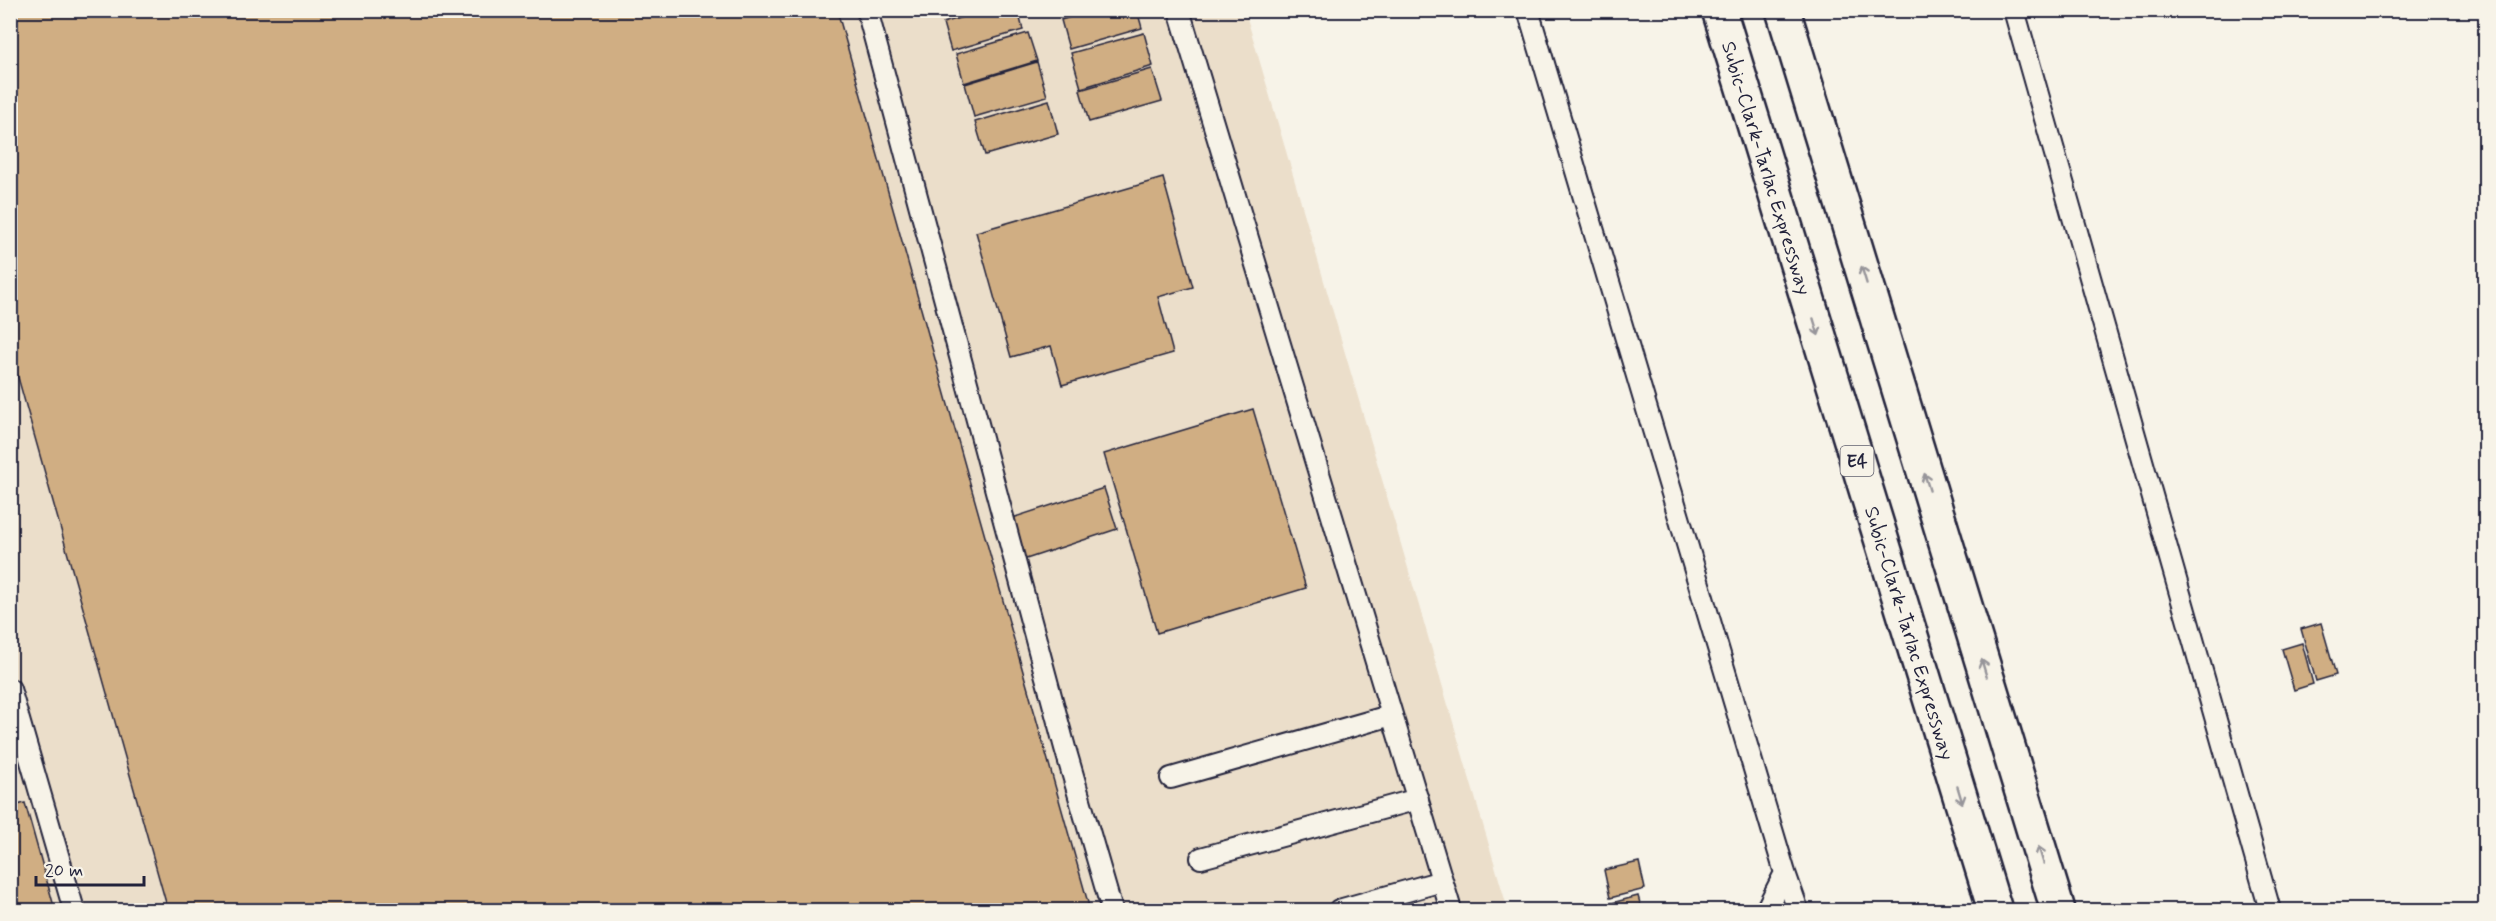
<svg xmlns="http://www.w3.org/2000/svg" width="2496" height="921" font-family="Mynerve,sans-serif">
<rect width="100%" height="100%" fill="#f7f3e8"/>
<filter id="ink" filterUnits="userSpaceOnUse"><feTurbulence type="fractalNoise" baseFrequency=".0167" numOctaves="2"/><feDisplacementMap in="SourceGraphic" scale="12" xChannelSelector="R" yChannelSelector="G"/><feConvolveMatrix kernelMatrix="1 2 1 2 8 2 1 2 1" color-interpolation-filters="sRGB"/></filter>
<g filter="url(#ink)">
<!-- built -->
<path fill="#ebdeca" d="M10,11H1245L1508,910H11Z"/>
<!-- building -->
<path fill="#d0ae83" stroke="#22223b" stroke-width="1.5" d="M10,10H837L1090,910H168L10,349Z
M986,10H1018L1023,30L951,51L943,23Z
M1058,10H1087L1061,18Z
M1094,10H1137L1142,28L1069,49L1061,20Z
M1028,33L1037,61L964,83L956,54Z
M1144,33L1153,66L1081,88L1071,53Z
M1037,62L1047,96L974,117L965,84Z
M1152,69L1162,101L1089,122L1080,90Z
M1049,100L1058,134L985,155L975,122Z
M1163,178L1193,287L1158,297L1173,353L1062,385L1051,346L1011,357L976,232Z
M1253,409L1306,588L1157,633L1104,454Z
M1104,488L1117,529L1011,564L997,523Z
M2321,623L2336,675L2316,681L2301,629Z
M2302,643L2313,684L2294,690L2282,649Z
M25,803L55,910H12L10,905V807Z
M1639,862L1645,889L1610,898L1604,870Z
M1638,896L1642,910H1610L1608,904Z"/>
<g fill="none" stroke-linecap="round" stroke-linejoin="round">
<defs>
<path id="lane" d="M867,10L1065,748L1112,910
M1179,10L1451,910
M1528,10L1785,873L1798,910
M2014,10L2270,910
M10,689L74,910
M1171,778L1392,715
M1201,858L1418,799
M1339,910L1442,881
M1766,910L1785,873"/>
<path id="highway" d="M1719,10L1995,910
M1783,10L2058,910"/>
</defs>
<!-- lane casing -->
<use href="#lane" stroke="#22223b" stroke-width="24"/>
<!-- highway casing -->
<use href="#highway" stroke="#22223b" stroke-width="38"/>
<!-- lane -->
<use href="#lane" stroke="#f7f3e8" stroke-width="20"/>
<!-- highway -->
<use href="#highway" stroke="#f7f3e8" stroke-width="33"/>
</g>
<!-- one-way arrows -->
<defs><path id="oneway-shaft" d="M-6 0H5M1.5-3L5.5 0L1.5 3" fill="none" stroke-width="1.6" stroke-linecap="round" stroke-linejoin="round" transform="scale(1.5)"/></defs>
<g stroke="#97959a">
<use href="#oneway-shaft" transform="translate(1864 275) rotate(-107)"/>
<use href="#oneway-shaft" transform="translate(1816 327) rotate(73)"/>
<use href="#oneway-shaft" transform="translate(1927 482) rotate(-107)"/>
<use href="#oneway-shaft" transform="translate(1984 668) rotate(-107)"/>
<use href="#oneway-shaft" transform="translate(1960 795) rotate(73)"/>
<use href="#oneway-shaft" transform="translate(2041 855) rotate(-107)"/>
</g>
</g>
<g text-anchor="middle" stroke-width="5" stroke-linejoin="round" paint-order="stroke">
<!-- shield labels -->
<rect fill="#f7f3e8" stroke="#62616f" stroke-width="1.5" x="1840.5" y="446" width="33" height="30" rx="4.5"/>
<g font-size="18" font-weight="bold" fill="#22223b">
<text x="1857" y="467">E4</text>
</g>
<!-- street labels -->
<g font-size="20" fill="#22223b" stroke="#f7f3e8">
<text transform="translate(1767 168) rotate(73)" y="7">Subic-Clark-Tarlac Expressway</text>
<text transform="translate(1910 633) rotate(73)" y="7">Subic-Clark-Tarlac Expressway</text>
</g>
</g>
<!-- margin -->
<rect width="2496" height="921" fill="none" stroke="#f7f3e8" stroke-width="36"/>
<rect x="18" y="18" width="2460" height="885" fill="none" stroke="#22223b" stroke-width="2" filter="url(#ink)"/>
<!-- scale -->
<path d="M36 876v9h108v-9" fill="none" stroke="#22223b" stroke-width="3"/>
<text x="45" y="876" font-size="18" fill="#22223b" stroke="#f7f3e8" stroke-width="4.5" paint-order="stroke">20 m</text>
</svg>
